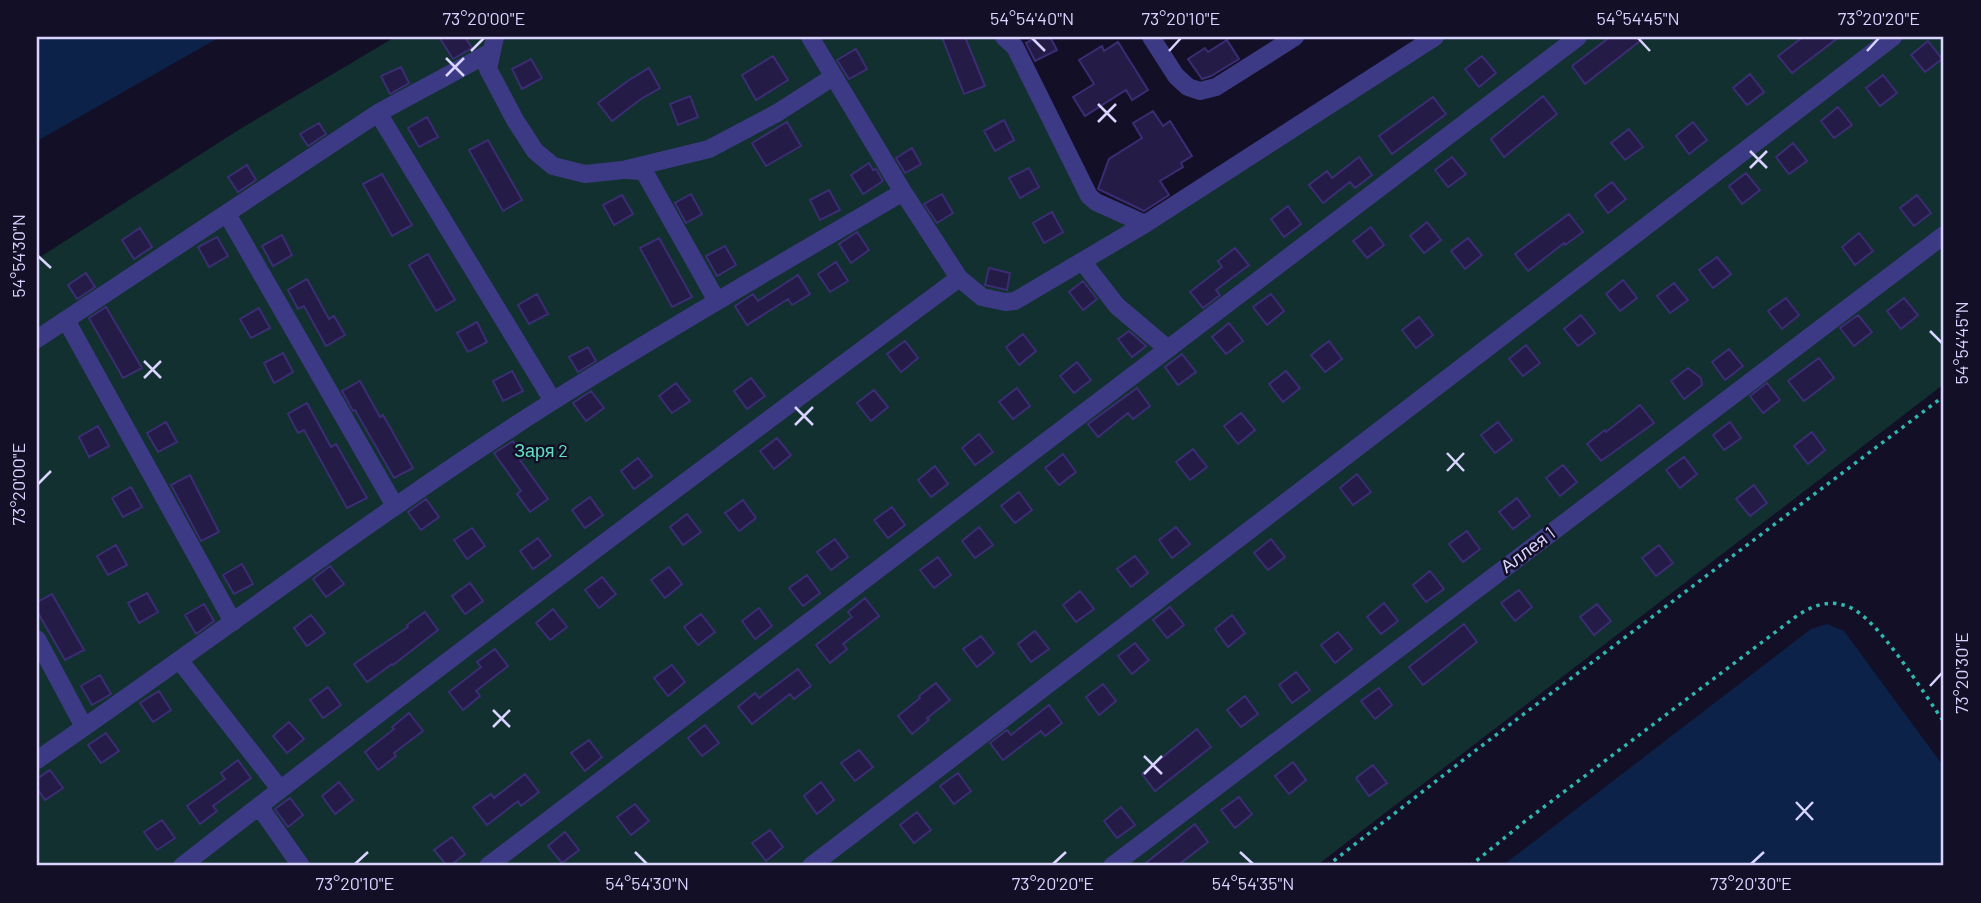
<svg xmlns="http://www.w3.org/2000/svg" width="1981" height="903" font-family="Barlow,sans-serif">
<rect width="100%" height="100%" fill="#130f26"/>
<!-- green -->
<path fill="#12302f" d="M395,37H1019L1095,196L1145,215L1421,37H1944V384L1316,866H37V259L240,129Z"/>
<!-- water -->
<path fill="#0c2248" d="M37,37H220L37,141Z
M1827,624L1844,631L1944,767V866H1502L1811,629Z"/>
<!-- building -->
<path fill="#241b47" stroke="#3b2d73" stroke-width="2" d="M439,37H465L472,48L453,59Z
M942,37H965L985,86L964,94Z
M1037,37H1050L1057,50L1035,61L1026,43Z
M1610,37H1645L1585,84L1572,66Z
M1803,37H1839L1792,73L1778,56Z
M1227,40L1239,59L1211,76L1202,79L1188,59L1205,48L1208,52Z
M1928,41L1942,59L1925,72L1911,55Z
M1118,42L1148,90L1132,100L1126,90L1085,116L1073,97L1094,84L1079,60L1102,46L1104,51Z
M856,49L867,69L849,79L837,60Z
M773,56L788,80L756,100L742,75Z
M1482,56L1496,73L1479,87L1465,69Z
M531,59L542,78L522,89L512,69Z
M401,67L409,83L390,94L381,76Z
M649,68L660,88L641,99L612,121L598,103L629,80Z
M1750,74L1764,92L1747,105L1733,88Z
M1883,75L1897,93L1880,106L1866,88Z
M690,96L698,117L678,125L670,104Z
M1543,96L1557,114L1504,157L1491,139Z
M1433,97L1446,114L1392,154L1379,136Z
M1838,107L1852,125L1834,138L1821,121Z
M1153,111L1163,126L1170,121L1192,156L1181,163L1183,167L1160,181L1169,195L1144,211L1098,189L1109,159L1142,138L1133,123Z
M427,117L438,137L419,147L408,128Z
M1004,120L1014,140L995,151L984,131Z
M787,122L801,146L766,166L752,143Z
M1693,122L1707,140L1689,154L1676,136Z
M319,123L326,134L308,146L300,134Z
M1629,129L1643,147L1625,160L1611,143Z
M488,140L522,200L503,211L469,150Z
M1793,143L1807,161L1789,174L1776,157Z
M912,148L921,164L905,173L896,158Z
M1359,157L1372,175L1355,188L1350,182L1323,203L1309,185L1327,171L1332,178Z
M1452,157L1466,174L1448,187L1435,170Z
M869,163L873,170L876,169L883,181L863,194L851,175Z
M247,165L256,180L238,192L228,177Z
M1029,168L1039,187L1020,198L1009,178Z
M1746,173L1760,190L1742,204L1729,186Z
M382,174L412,225L392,236L363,184Z
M1612,182L1626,199L1608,213L1595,195Z
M829,190L840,210L820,220L810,200Z
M691,194L702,214L686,223L675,203Z
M942,194L953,213L937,223L924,204Z
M622,195L633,214L614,225L603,205Z
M1917,195L1931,213L1914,226L1900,208Z
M1288,206L1301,224L1284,237L1271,219Z
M1052,212L1063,232L1044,243L1033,223Z
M1569,214L1583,232L1565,245L1564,243L1528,271L1515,254Z
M1427,222L1441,240L1424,253L1410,236Z
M1371,227L1384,245L1367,258L1353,241Z
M140,228L152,247L134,259L122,240Z
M857,232L869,250L851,263L839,244Z
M1859,233L1873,251L1855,265L1842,247Z
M282,235L292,255L273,266L262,246Z
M217,237L228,256L209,267L198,247Z
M659,238L692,297L672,307L640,248Z
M1468,238L1482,255L1465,269L1451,251Z
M725,246L736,265L717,276L706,256Z
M1235,248L1249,265L1216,290L1220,295L1203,308L1190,292L1222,267L1218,261Z
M428,254L455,300L436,311L409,265Z
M1717,257L1731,274L1713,288L1699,270Z
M836,262L848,281L830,292L818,274Z
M989,268L1010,273L1007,290L985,285Z
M86,273L95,287L77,299L68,285Z
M798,275L810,294L792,305L788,299L747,325L735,306L753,294L758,301Z
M307,279L329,319L334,316L345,335L326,346L304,306L298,309L288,290Z
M1623,280L1637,298L1620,311L1606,294Z
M1083,281L1097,299L1083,310L1069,292Z
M1674,283L1688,300L1670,313L1657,296Z
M537,294L548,314L529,324L518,305Z
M1271,294L1284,311L1267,325L1253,307Z
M1786,298L1799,315L1782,329L1768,311Z
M1904,298L1918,315L1901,329L1887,311Z
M106,307L142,368L123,378L89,318Z
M259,308L270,328L251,338L240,319Z
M1581,315L1595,333L1578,346L1564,329Z
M1858,315L1872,332L1854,346L1840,328Z
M1419,317L1433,335L1416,348L1402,330Z
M477,322L487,342L468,352L457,333Z
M1229,323L1243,341L1226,354L1212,337Z
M1129,331L1146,346L1132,357L1118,339Z
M1023,334L1036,351L1019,365L1006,347Z
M905,341L918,358L901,372L887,354Z
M1329,341L1342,359L1325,372L1311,355Z
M1526,345L1540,363L1523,376L1509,359Z
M588,347L596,361L578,372L569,357Z
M1729,349L1743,366L1725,380L1712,362Z
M283,353L293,372L274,383L264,363Z
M1182,354L1196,372L1178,385L1165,367Z
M1819,358L1834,378L1804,401L1788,381Z
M1077,362L1091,380L1074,393L1060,376Z
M1688,368L1701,378L1702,385L1684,399L1671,381Z
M512,371L523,391L503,401L493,381Z
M1286,371L1300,388L1283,402L1269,384Z
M751,378L765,396L747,409L734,391Z
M360,381L380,417L383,415L413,468L394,478L355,410L353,411L342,391Z
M676,383L690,401L672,413L659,396Z
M1767,383L1780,400L1763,413L1750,396Z
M1017,388L1030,406L1013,419L999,402Z
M1137,388L1150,406L1133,419L1128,413L1098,437L1088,424Z
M874,390L888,407L871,421L857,403Z
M591,391L604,408L586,421L573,403Z
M307,403L331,447L336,444L367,498L347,508L304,430L298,433L288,414Z
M1640,405L1654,423L1601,461L1587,444L1605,430L1606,432Z
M1241,413L1255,430L1238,444L1224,426Z
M166,422L177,442L158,452L147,433Z
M1498,422L1512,440L1495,453L1481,435Z
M1730,422L1741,438L1724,450L1713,435Z
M98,426L109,446L89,457L79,437Z
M1812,432L1825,450L1808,464L1794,446Z
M979,434L993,452L975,465L962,448Z
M777,438L791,455L774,469L760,451Z
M513,441L524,458L520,460L548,499L530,512L517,494L521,491L494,453Z
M1193,449L1207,467L1190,480L1176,462Z
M1063,454L1076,472L1059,485L1045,468Z
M1684,457L1697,474L1680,488L1666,470Z
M638,458L652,476L634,489L621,471Z
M1563,465L1577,482L1560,496L1546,478Z
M935,466L948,484L931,497L918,480Z
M1357,474L1371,492L1353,505L1340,488Z
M190,475L219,532L201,541L171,485Z
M1754,485L1767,503L1750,516L1736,499Z
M131,487L142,507L123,517L112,498Z
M1019,492L1032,510L1015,523L1001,506Z
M590,497L603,515L585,528L572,510Z
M1517,498L1530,516L1513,529L1499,512Z
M426,499L439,517L421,530L408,512Z
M743,500L756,518L739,531L725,513Z
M892,507L905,525L888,538L874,520Z
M687,514L701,532L683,545L670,527Z
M979,527L993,545L975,558L962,541Z
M1176,527L1190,544L1172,558L1159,540Z
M472,528L485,546L467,559L454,540Z
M1467,531L1480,549L1463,562L1449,544Z
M538,538L551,556L533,569L520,551Z
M835,539L848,557L831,570L817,552Z
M1271,539L1285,557L1268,570L1254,553Z
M116,545L127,565L108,575L97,556Z
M1659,545L1673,563L1656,576L1642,558Z
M1135,556L1148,573L1131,587L1117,569Z
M938,557L951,575L934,588L920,570Z
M242,564L253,584L234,594L223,575Z
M330,566L344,584L326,597L313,579Z
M669,567L682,584L665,598L651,580Z
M1430,571L1444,589L1426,602L1413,585Z
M807,575L820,593L803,606L789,588Z
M602,577L616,594L599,608L585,590Z
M470,583L483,601L465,614L452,596Z
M1519,590L1532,607L1515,621L1501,603Z
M1080,591L1094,609L1076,622L1063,605Z
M147,593L158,612L139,623L128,603Z
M52,594L84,650L65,660L37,611V602Z
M865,598L879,616L843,644L847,649L830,663L816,645L852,617L848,612Z
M1384,603L1398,621L1381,634L1367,617Z
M204,604L214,621L196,634L185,615Z
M1597,604L1611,621L1594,635L1580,617Z
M1170,607L1184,625L1167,638L1153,620Z
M759,608L772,626L755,639L742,621Z
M553,609L567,627L550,640L536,623Z
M425,612L438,630L393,665L392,664L367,682L354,664L408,627L407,625Z
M701,614L715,632L698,645L684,627Z
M311,615L325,633L307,646L294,628Z
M1232,615L1245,633L1228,647L1215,629Z
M1464,624L1477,642L1423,685L1409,667Z
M1035,631L1049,649L1031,662L1018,644Z
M1338,632L1352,649L1335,663L1321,645Z
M981,636L994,653L977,667L963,649Z
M1135,643L1149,660L1132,674L1118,656Z
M495,649L508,666L476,691L480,696L463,710L449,692L481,667L477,662Z
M672,665L685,682L668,696L654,678Z
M798,669L811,686L794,699L790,694L752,724L738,707L755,693L759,698Z
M1296,672L1310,690L1292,703L1279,685Z
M100,675L111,694L92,705L81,686Z
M936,683L950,700L927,718L929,720L912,734L898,716L920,698L919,696Z
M1103,684L1116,701L1099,715L1086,697Z
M328,687L341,705L323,718L310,700Z
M1379,688L1392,705L1375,719L1361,701Z
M159,691L171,710L153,722L140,703Z
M1245,696L1258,714L1241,727L1227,710Z
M1049,705L1062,723L1045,736L1041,731L1003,760L990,743L1007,730L1011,735Z
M409,713L423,731L394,753L396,756L378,770L365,752L394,729L392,727Z
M289,722L304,739L287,753L273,736Z
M705,725L719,743L702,756L688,738Z
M1197,729L1211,747L1155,791L1142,774Z
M106,733L119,751L101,763L88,745Z
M589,740L602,757L585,771L571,753Z
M859,750L873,767L855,781L841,763Z
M238,760L251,778L213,806L217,811L200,824L187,806L225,779L221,773Z
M1293,762L1306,780L1289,794L1275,776Z
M1373,765L1387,783L1369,796L1356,778Z
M50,770L63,788L45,800L37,788V779Z
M958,773L971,791L954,804L940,786Z
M525,774L539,792L521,806L518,801L487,825L473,807L491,794L494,798Z
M339,782L353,800L335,814L322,796Z
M821,782L834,800L817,814L804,796Z
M1239,797L1252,814L1235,828L1221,810Z
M290,798L303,815L288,827L275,809Z
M635,804L649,821L631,835L617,817Z
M1121,807L1135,825L1117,838L1104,821Z
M917,812L931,830L914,843L900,825Z
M162,820L175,838L157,850L144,832Z
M1195,824L1208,842L1177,866H1142Z
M770,830L783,847L766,861L752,843Z
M565,832L579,850L562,863L548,846Z
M452,837L465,854L450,866H447L434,850Z"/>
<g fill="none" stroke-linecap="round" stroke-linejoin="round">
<!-- path -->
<path stroke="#2fb8b0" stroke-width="3.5" stroke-dasharray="3.5 5" stroke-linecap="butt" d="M1327,866L1467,757L1944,396
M1470,866L1524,822L1798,615C1814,605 1830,599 1849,607C1878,618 1924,694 1944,722"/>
<!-- minor -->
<path stroke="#3d3a85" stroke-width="18" d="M495,37L488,69L515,120L535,151L553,166L585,174L623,170L709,149L777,113L833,77
M810,37L903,192L959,278L982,297L1005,302L1015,301L1145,224L1435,37
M1004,37L1015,47L1089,196L1096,202L1145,224
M1151,37L1176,76L1188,87L1200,91L1216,87L1295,37
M378,113L553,401
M627,170L641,171L646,175L717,301
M227,214L395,506
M1082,261L1117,306L1168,349
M66,320L233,622
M37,339L378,113L491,52
M37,639L84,727
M180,661L280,789
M37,760C210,641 377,513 553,401C668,328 786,261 903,192
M259,806L301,866
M182,866C438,666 698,472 959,278
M488,866L1578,37
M811,866L1893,37
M1112,866L1944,235"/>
</g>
<!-- ticks -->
<path fill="none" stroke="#d9d4ff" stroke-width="2.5" d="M1032,38L1045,51M1638,38L1650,51M471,51L484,38M1169,51L1181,38M1867,51L1879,38M446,58L464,76M446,76L464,58M1098,104L1116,122M1098,122L1116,104M1750,151L1767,168M1750,168L1767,151M38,256L51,268M1930,331L1942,343M144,361L161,378M144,378L161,361M795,407L813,425M795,425L813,407M1447,453L1464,471M1447,471L1464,453M38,484L51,471M1930,686L1942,673M493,710L510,727M493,727L510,710M1144,756L1162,774M1144,774L1162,756M1796,802L1813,820M1796,820L1813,802M635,852L647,864M1240,852L1253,864M355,864L368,852M1053,864L1066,852M1751,864L1764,852"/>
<g text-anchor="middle" stroke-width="5" stroke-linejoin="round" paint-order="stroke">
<!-- park labels -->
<g font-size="18" fill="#5fe0c0" stroke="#130f26">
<text x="541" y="457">Заря 2</text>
</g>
<!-- street labels -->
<g font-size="18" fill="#d9d4ff" stroke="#130f26">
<text transform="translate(1528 550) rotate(-37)" y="6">Аллея 1</text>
</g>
</g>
<!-- border -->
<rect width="1981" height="903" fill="none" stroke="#130f26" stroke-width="77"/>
<rect x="38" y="38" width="1904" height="826" fill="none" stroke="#d9d4ff" stroke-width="2.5"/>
<g font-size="18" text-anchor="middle" fill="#d9d4ff">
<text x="484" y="25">73°20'00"E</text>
<text x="1032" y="25">54°54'40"N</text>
<text x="1181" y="25">73°20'10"E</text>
<text x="1638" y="25">54°54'45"N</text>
<text x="1879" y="25">73°20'20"E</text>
<text transform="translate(19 256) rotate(-90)" y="6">54°54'30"N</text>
<text transform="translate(1962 343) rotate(-90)" y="6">54°54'45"N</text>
<text transform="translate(19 484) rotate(-90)" y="6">73°20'00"E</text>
<text transform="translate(1962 673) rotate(-90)" y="6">73°20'30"E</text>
<text x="355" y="890">73°20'10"E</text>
<text x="647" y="890">54°54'30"N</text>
<text x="1053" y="890">73°20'20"E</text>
<text x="1253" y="890">54°54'35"N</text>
<text x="1751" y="890">73°20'30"E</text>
</g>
</svg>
